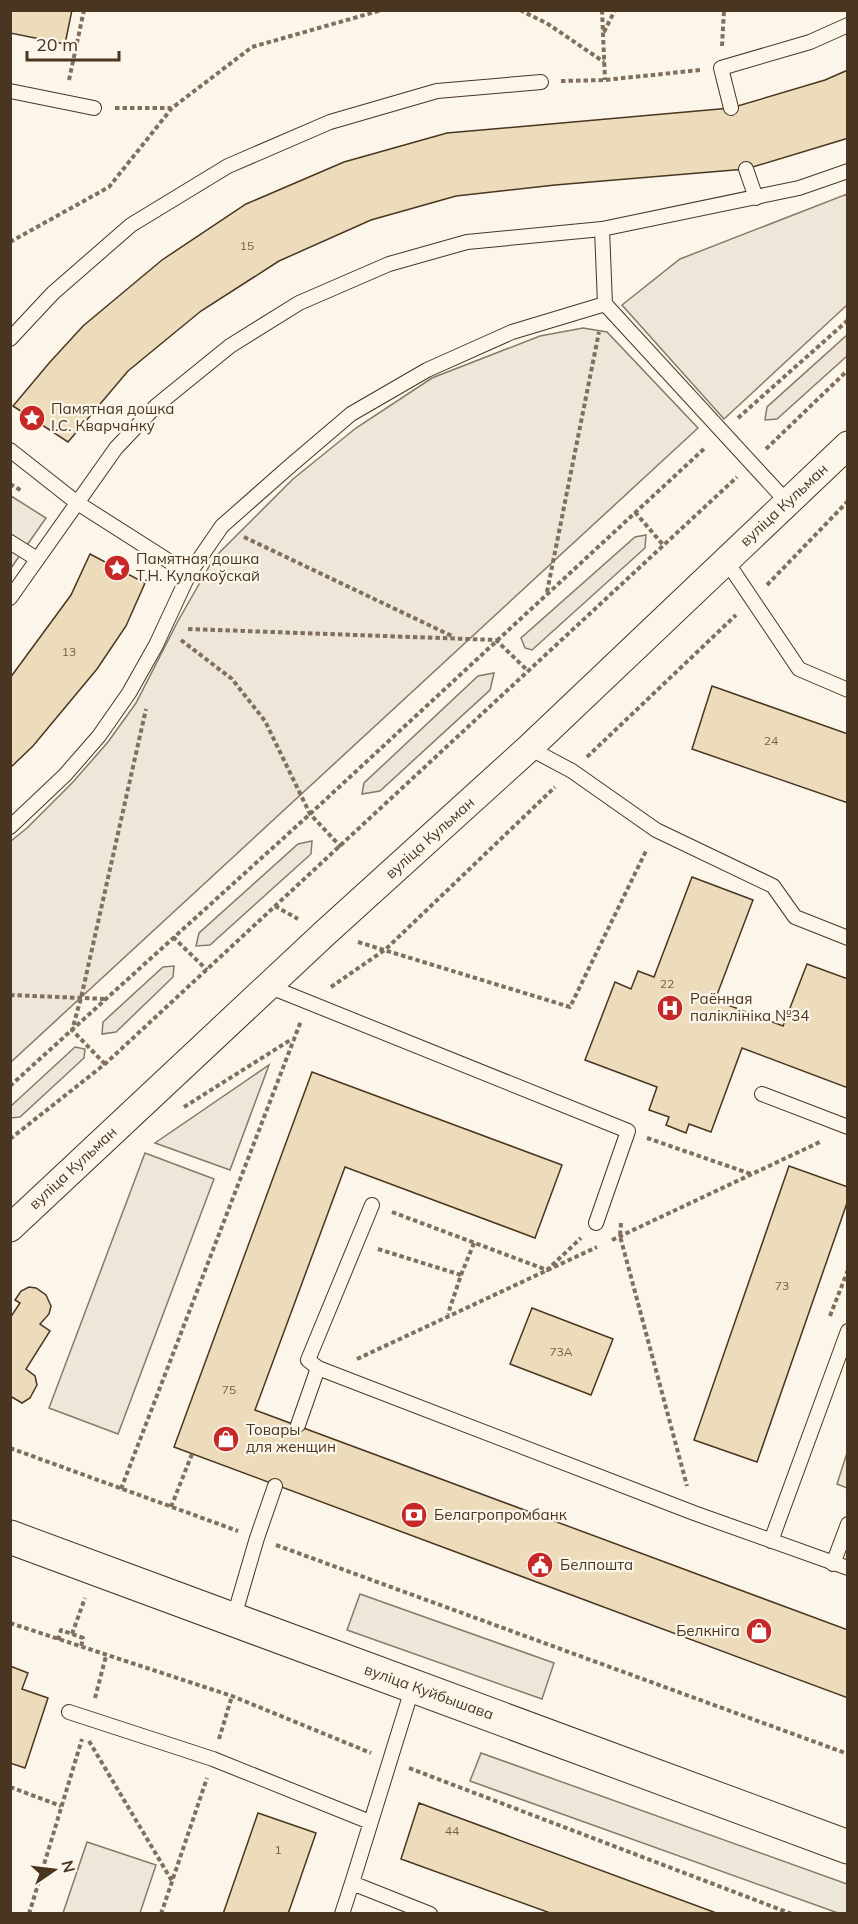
<svg xmlns="http://www.w3.org/2000/svg" width="858" height="1924" font-family="Mulish,sans-serif">
<rect width="100%" height="100%" fill="#fbf6e9"/>
<!-- green -->
<path fill="#ede6d9" stroke="#887966" stroke-width="1.5" d="M847,194V305L724,419L622,305L680,259Z
M583,328L607,332L698,428L11,1062V841L27,828L73,782L108,742L136,703L178,621L214,558L293,479L356,428L432,378L540,336Z
M847,335V356L777,419L765,420L767,407Z
M646,535L645,548L532,650L525,648L521,638L635,537Z
M494,673L490,690L380,791L362,794L364,783L478,676Z
M312,841L311,854L210,945L196,946L199,933L298,844Z
M174,966L173,977L116,1032L102,1034L103,1022L163,967Z
M75,1047L85,1049L84,1058L20,1117L11,1118V1106Z
M269,1065L230,1170L155,1143Z
M87,1842L156,1865L140,1913H63Z"/>
<!-- parking -->
<path fill="#ede7d9" stroke="#887966" stroke-width="1.5" d="M11,496L46,518L11,568Z
M145,1153L214,1179L118,1434L49,1408Z
M847,1453L848,1488H847L837,1484Z
M360,1594L554,1663L542,1699L347,1630Z
M481,1753L847,1884V1913H838L470,1781Z"/>
<!-- building -->
<path fill="#ecdcbc" stroke="#4a3520" stroke-width="1.5" d="M10,10H72L65,44L10,33Z
M848,70V138L842,140L746,169L555,185L456,196L371,220L279,261L201,311L128,371L68,442L13,406L50,362L83,326L162,260L246,204L344,162L447,133L731,108L825,80Z
M90,554L145,583L126,626L97,669L33,746L10,768V678L71,595Z
M712,686L848,734V803L692,749Z
M692,877L753,900L715,1000L783,1026L807,964L848,979V1088L742,1048L711,1132L689,1124L686,1133L666,1125L669,1117L649,1110L657,1087L585,1060L615,982L631,989L638,971L654,977Z
M312,1072L562,1165L535,1238L345,1167L255,1410L848,1630V1698L174,1447Z
M789,1166L848,1187V1200L757,1462L694,1440Z
M29,1287L36,1288L46,1295L51,1306L49,1314L40,1324L50,1331L26,1369L35,1376L37,1385L30,1398L22,1403L10,1396V1318L20,1303L15,1300L21,1291Z
M532,1308L613,1339L591,1395L510,1364Z
M10,1666L28,1673L22,1689L48,1698L25,1768L10,1763Z
M419,1803L719,1914H553L401,1859Z
M258,1813L316,1833L288,1914H223Z"/>
<g fill="none" stroke-linecap="round" stroke-linejoin="round">
<defs>
<path id="lane" d="M10,91L94,108
M731,108L721,68L810,42L848,25
M746,169L756,198
M602,229L605,304
M10,339L53,293L131,225L228,166L330,122L437,91L541,82
M10,450L76,502L189,574
M10,542L37,559
M725,559L799,669L848,690
M10,598L116,448L156,406L230,346L299,303L389,264L467,242L602,229L799,188L848,171
M529,748L572,771L656,830L773,886L795,917L848,938
M10,827L65,775L99,736L129,693L156,645L189,574L222,526L290,466L351,414L427,370L512,332L605,304L787,502
M268,986L628,1131L596,1223
M762,1094L848,1127
M372,1205L308,1360L318,1368L694,1513L848,1568
M298,1425L318,1368
M771,1541L848,1331
M833,1564L848,1524
M233,1620L257,1538L275,1486
M413,1686L352,1883L430,1914
M69,1712L213,1759L370,1822
M342,1914L352,1883"/>
<path id="street" d="M10,1228L325,933L529,748L848,445"/>
<path id="secondary" d="M10,1537L848,1847"/>
</defs>
<!-- lane casing -->
<use href="#lane" stroke="#4a3520" stroke-width="16"/>
<!-- street casing -->
<use href="#street" stroke="#4a3520" stroke-width="29"/>
<!-- secondary casing -->
<use href="#secondary" stroke="#4a3520" stroke-width="35"/>
<!-- path -->
<path stroke="#7f6f5c" stroke-width="4" stroke-dasharray="4.5 3" stroke-linecap="butt" d="M520,10L548,24L604,62
M602,10L605,80
M604,32L615,10
M722,46L724,10
M69,80L84,10
M561,81L605,80L700,70
M115,108H171
M10,242L109,187L172,108L252,47L382,10
M738,418L848,320
M766,449L848,370
M10,484L22,491
M635,512L664,546
M244,537L454,637
M767,585L848,501
M547,592L599,332
M188,629L496,640L528,671
M181,640L232,679L265,721L310,814L341,847
M587,757L736,615
M275,906L298,919
M173,937L207,970
M358,942L570,1007L647,849
M331,987L386,949L555,787
M10,995L106,999
M105,1064L72,1030L81,998L146,709
M10,1086L310,814L706,447
M184,1107L292,1039
M647,1138L751,1174
M10,1139L105,1064L737,477
M392,1212L547,1270L581,1238
M621,1223L620,1236L687,1486
M612,1240L822,1141
M378,1249L461,1275L448,1314
M461,1275L474,1243
M830,1316L848,1270
M357,1359L597,1247
M10,1448L238,1531
M121,1489L301,1021
M171,1507L192,1454
M276,1545L848,1754
M10,1623L232,1696L371,1753
M72,1634L85,1598
M58,1640L61,1630L83,1638L81,1647
M95,1698L106,1656
M219,1739L232,1696
M89,1741L172,1881
M409,1768L792,1914
M10,1787L61,1806
M29,1914L82,1739
M161,1914L207,1778"/>
<!-- lane -->
<use href="#lane" stroke="#fbf6e9" stroke-width="14"/>
<!-- street -->
<use href="#street" stroke="#fbf6e9" stroke-width="27"/>
<!-- secondary -->
<use href="#secondary" stroke="#fbf6e9" stroke-width="33"/>
</g>
<!-- icons -->
<defs>
<symbol id="sight-disc" viewBox="-11 -11 22 22"><circle r="9.5" fill="#c62828" stroke="#fbf6e9"/><path d="M0-6L1.8-2.2L6-1.7L2.9 1.2L3.7 5.4L0 3.3L-3.7 5.4L-2.9 1.2L-6-1.7L-1.8-2.2Z" fill="#fff"/></symbol>
<symbol id="hospital-disc" viewBox="-11 -11 22 22"><circle r="9.5" fill="#c62828" stroke="#fbf6e9"/><path d="M-5-5h3v3.5h4V-5h3V5h-3V1.5h-4V5h-3Z" fill="#fff"/></symbol>
<symbol id="shop-disc" viewBox="-11 -11 22 22"><circle r="9.5" fill="#c62828" stroke="#fbf6e9"/><path d="M-5-2.5h2.3a2.7 3.5 0 0 1 5.4 0H5L5.5 6h-11ZM-1.5-2.5h3a1.5 2.3 0 0 0-3 0Z" fill="#fff"/></symbol>
<symbol id="bank-disc" viewBox="-11 -11 22 22"><circle r="9.5" fill="#c62828" stroke="#fbf6e9"/><path d="M-6-4H6V4H-6ZM0-2.3a2.3 2.3 0 1 0 0 4.6a2.3 2.3 0 1 0 0-4.6Z" fill="#fff"/></symbol>
<symbol id="civic-disc" viewBox="-11 -11 22 22"><circle r="9.5" fill="#c62828" stroke="#fbf6e9"/><path d="M-.6-6.5H3V-4.5H.6V-3L4-1V1h2V6H-6V1h2V-1L-.6-3ZM-1.2 2.5V6h2.4V2.5Z" fill="#fff"/></symbol>
</defs>
<g fill-rule="evenodd">
<use href="#sight-disc" x="17" y="403" width="30" height="30"/>
<use href="#sight-disc" x="102" y="553" width="30" height="30"/>
<use href="#hospital-disc" x="655" y="993" width="30" height="30"/>
<use href="#shop-disc" x="211" y="1424" width="30" height="30"/>
<use href="#bank-disc" x="399" y="1500" width="30" height="30"/>
<use href="#civic-disc" x="525" y="1550" width="30" height="30"/>
<use href="#shop-disc" x="744" y="1616" width="30" height="30"/>
</g>
<g text-anchor="middle" stroke-width="4.5" stroke-linejoin="round" paint-order="stroke">
<!-- number labels -->
<g font-size="12" fill="#725f47">
<text x="247" y="250">15</text>
<text x="69" y="656">13</text>
<text x="771" y="745">24</text>
<text x="667" y="988">22</text>
<text x="782" y="1290">73</text>
<text x="561" y="1356">73А</text>
<text x="229" y="1394">75</text>
<text x="452" y="1835">44</text>
<text x="278" y="1854">1</text>
</g>
<!-- poi labels -->
<g font-size="15" fill="#4a3520" stroke="#fbf6e9" text-anchor="start">
<text x="51" y="414">Памятная дошка<tspan x="51" dy="17">І.С. Кварчанку</tspan></text>
<text x="136" y="564">Памятная дошка<tspan x="136" dy="17">Т.Н. Кулакоўскай</tspan></text>
<text x="690" y="1004">Раённая<tspan x="690" dy="17">паліклініка №34</tspan></text>
<text x="246" y="1435">Товары<tspan x="246" dy="17">для женщин</tspan></text>
<text x="434" y="1520">Белагропромбанк</text>
<text x="560" y="1570">Белпошта</text>
<text x="740" y="1636" text-anchor="end">Белкніга</text>
</g>
<!-- street labels -->
<g font-size="15" fill="#4a3520" stroke="#fbf6e9">
<text transform="translate(784 505) rotate(-43)" y="5">вуліца Кульман</text>
<text transform="translate(430 838) rotate(-42)" y="5">вуліца Кульман</text>
<text transform="translate(73 1168) rotate(-43)" y="5">вуліца Кульман</text>
<text transform="translate(429 1692) rotate(20)" y="5">вуліца Куйбышава</text>
</g>
</g>
<!-- border -->
<rect width="858" height="1924" fill="none" stroke="#4a3520" stroke-width="24"/>
<!-- north arrow -->
<g transform="translate(54 1870) rotate(76)" stroke="#fbf6e9" stroke-width="4.5" paint-order="stroke">
<path d="M0-4.5L10 22L0 15L-10 22Z" fill="#4a3520"/>
<text y="-9" font-size="16" font-weight="bold" text-anchor="middle" fill="#4a3520">N</text>
</g>
<!-- scale -->
<path d="M27 51v9h92v-9" fill="none" stroke="#4a3520" stroke-width="3"/>
<text x="36" y="51" font-size="18" fill="#4a3520" stroke="#fbf6e9" stroke-width="4.5" paint-order="stroke">20 m</text>
</svg>
